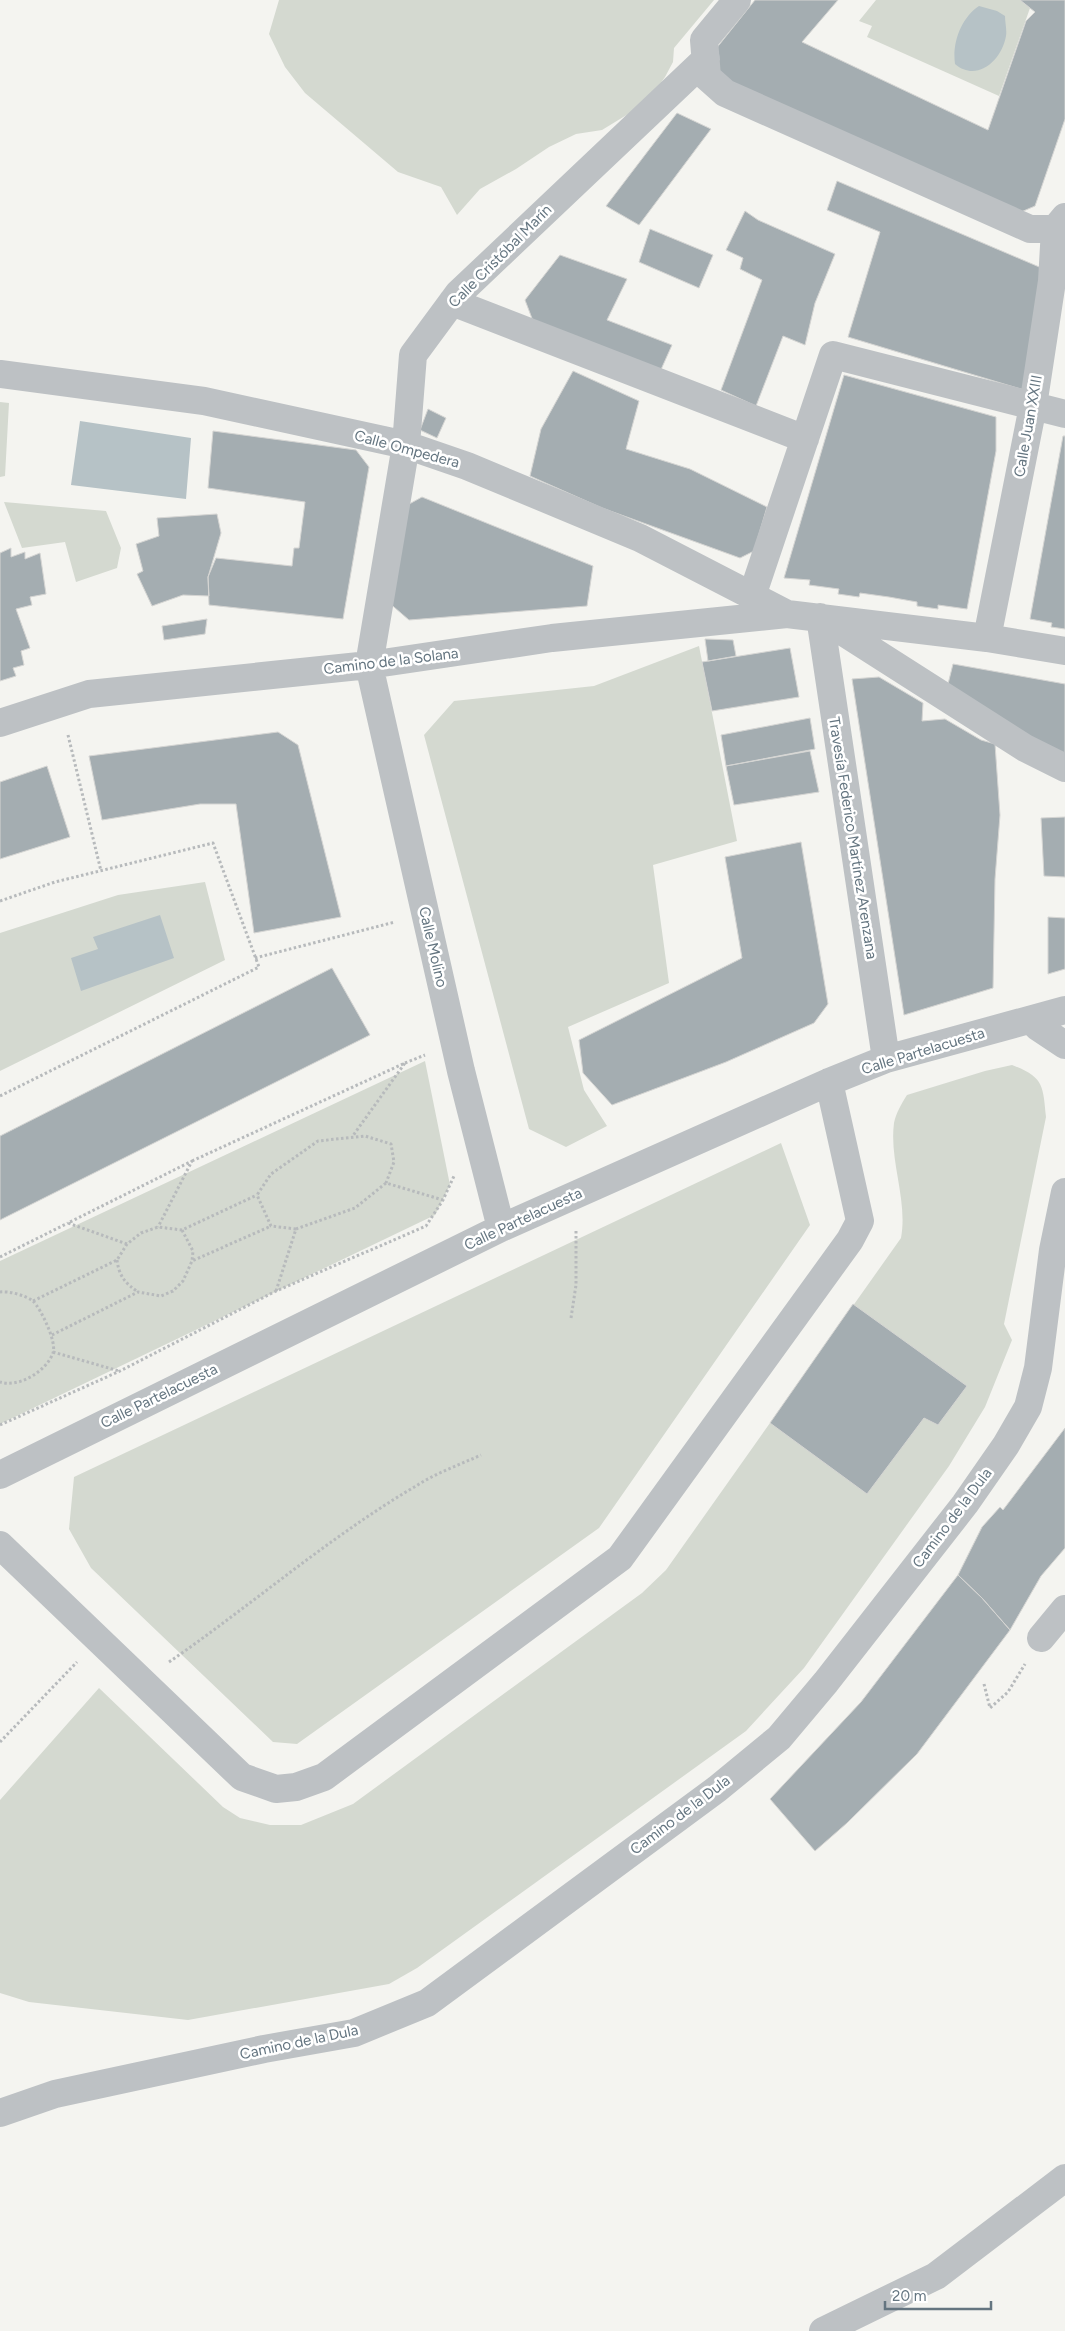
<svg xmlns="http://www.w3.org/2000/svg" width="1065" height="2331" font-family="Figtree,sans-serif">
<rect width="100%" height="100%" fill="#f4f4f0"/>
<!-- green -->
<path fill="#d4d9d0" d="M279,0H714L674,48L673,62L665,77L652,95L638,108L602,130L576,134L549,147L516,169L480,189L457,215L441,187L398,172L305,93L285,67L269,34Z
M876,0H1020L1030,8L999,96L867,37L872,26L859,21Z
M0,402L9,403L5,476L0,477Z
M4,502L106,511L121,548L117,568L76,582L65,542L22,548Z
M699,646L737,841L653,865L669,983L568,1027L584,1090L607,1126L566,1147L529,1129L424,735L454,701L594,686Z
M205,882L225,960L0,1071V933L118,895Z
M425,1061L450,1185L435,1215L0,1424V1261Z
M1012,1065C1044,1077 1043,1086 1046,1117L1004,1324L1012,1340L985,1407L949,1466L804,1668L746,1731L417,1968L389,1984L188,2020L29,2002L0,1993V1800L99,1688L223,1807L240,1818L270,1825H301L353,1804L642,1593L666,1570L901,1238C908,1200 889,1161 894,1123C896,1113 902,1103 907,1095L985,1071Z
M781,1143L810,1225L599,1528L297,1744L273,1742L91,1568L69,1529L74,1477Z"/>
<!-- water -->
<path fill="#b6c2c6" d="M979,6L997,11L1005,16C1005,22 1007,30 1006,36C1002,60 977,83 955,64C952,43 961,18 979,6Z
M80,421L191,438L186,499L71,485Z
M160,915L174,958L81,991L71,958L98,949L93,937Z"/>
<!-- building -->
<path fill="#a4adb1" stroke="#d5d5d3" d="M755,0H838L802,42L988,130L1026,21L1035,12L1020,0H1065V119L1035,206L1014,215L717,78L711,55Z
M677,113L711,129L639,225L606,206Z
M837,181L1044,269L1024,390L848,337L880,232L827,210Z
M745,211L758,220L835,254L815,303L805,345L783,336L756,406L721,390L762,280L740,269L743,258L726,250Z
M650,229L713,255L699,288L639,262Z
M560,255L627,279L607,320L672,345L659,374L533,321L525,300Z
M573,371L639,401L626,449L690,469L767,507L754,551L740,558L602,508L530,476L541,429Z
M844,375L996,417V451L967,609L938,605V609L917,606V602L889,597L860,593L859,597L838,594L839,589L809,585L810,580L784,578Z
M428,409L446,418L437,438L420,430Z
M213,431L356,450L369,467L343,619L209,605L208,577L216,558L292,566L294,548H299L305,502L208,488Z
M1063,436H1065V629L1051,627L1052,623L1030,619Z
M422,497L593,566L587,606L409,620L387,601L402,508Z
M217,514L221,533L208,577L209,596L183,595L152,606L137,574L143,571L136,544L159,536L157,518Z
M11,548V557L25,552V559L40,553L46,594L30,597L32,605L16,609L30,648L21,651L24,665L13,668L16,676L0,681V553Z
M207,619L205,634L164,640L162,626Z
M705,639L733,640L736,656L708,661Z
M790,648L799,697L712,711L702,662Z
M953,664L1065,684V759L947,688Z
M879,677L923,703L922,721L945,719L981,740L995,744L1000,815L995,879L993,988L904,1015L852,679Z
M810,718L815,749L726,766L721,735Z
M278,732L298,745L341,917L254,933L236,804H200L102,820L89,756Z
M810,751L819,792L734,805L726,766Z
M47,766L70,837L0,859V782Z
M1065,817V877L1044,876L1041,818Z
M801,842L828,1004L814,1023L726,1062L612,1105L583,1073L579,1040L742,958L725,857Z
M1048,917L1065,918V969L1048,974Z
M332,968L370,1035L0,1220V1136Z
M853,1304L967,1386L938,1425L924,1418L867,1494L770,1423Z
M1065,1428V1548L1041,1576L1010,1630L982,1598L958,1575L982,1527L1000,1507L1003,1510Z
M958,1575L982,1598L1010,1630L917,1754L847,1823L815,1851L770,1799L861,1702Z"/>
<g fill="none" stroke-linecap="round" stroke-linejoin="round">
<!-- path -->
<path stroke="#b7babc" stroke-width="3" stroke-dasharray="2.5 2.5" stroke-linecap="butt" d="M68,735L101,871
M0,901L55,882L213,843L259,967L0,1096
M255,958L395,922
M405,1063L425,1055
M192,1161L405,1063L352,1137
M296,1229L271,1226L257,1195L271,1174L318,1141L365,1136L391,1144L394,1162L386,1183
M182,1230L193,1251L192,1261
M127,1244L68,1223L192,1161L158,1227
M0,1257L68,1223
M117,1260C119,1276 125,1283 138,1292
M276,1291L296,1229L355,1208L386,1183L443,1200
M0,1292C9,1291 25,1295 33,1301C41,1309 57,1342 53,1353C46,1372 18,1388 0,1382
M33,1301L117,1260L127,1244L141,1233L158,1227L182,1230L257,1195
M571,1318L576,1285V1229
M52,1335L138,1292L161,1296L173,1291L183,1281L192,1261L271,1226
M53,1352L119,1371
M0,1425L120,1371L276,1291L426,1226L443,1200L454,1176
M169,1662C252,1605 329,1537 416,1486C436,1473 459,1465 481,1455
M984,1684L990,1708L1008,1692L1025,1664
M0,1742L77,1662"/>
<!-- minor -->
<path stroke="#bdc1c4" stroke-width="28" d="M737,0L704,40L707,77L725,93L1030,229H1055
M452,302L805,439
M0,374L204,401L406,445L467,466L640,538L787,614
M752,596L833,355L1065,414
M820,617L886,1059
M826,621L1025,748L1065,768
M987,638L1033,406L1052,281L1055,229L1065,217
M0,723L89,694L369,665L552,638L787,614L987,638L1065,651
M1031,1020L1038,1027L1065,1045
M501,1228L461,1071L369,665L406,445L413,355L458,294L706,59
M0,1475L501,1228L829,1082L886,1059L1065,1010
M0,1545L242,1777L276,1789L296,1787L324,1777L620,1558L850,1240L860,1221L829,1082
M1041,1638L1065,1609
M0,2113L55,2094L264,2049L354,2033L427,2003L717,1789L779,1738L826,1682L965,1504L1006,1445L1028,1407L1038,1368L1053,1250L1065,1192
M823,2331L936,2276L1065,2178"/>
</g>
<g text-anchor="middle" stroke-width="5" stroke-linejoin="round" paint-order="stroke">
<!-- street labels -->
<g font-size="15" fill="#647580" stroke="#fff">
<text transform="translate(500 256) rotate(-45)" y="5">Calle Cristóbal Marín</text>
<text transform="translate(1028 426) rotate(-80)" y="5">Calle Juan XXIII</text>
<text transform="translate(407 449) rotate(15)" y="5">Calle Ompedera</text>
<text transform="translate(391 661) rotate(-7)" y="5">Camino de la Solana</text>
<text transform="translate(853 838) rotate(81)" y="5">Travesía Federico Martínez Arenzana</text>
<text transform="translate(433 947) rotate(77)" y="5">Calle Molino</text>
<text transform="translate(923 1051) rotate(-17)" y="5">Calle Partelacuesta</text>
<text transform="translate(523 1219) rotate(-25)" y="5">Calle Partelacuesta</text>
<text transform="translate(159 1396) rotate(-26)" y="5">Calle Partelacuesta</text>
<text transform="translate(952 1518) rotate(-53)" y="5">Camino de la Dula</text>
<text transform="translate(680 1815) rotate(-37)" y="5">Camino de la Dula</text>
<text transform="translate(299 2042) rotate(-12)" y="5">Camino de la Dula</text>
</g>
</g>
<!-- scale -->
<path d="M885 2301v8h106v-8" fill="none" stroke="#647580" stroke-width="2.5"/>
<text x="892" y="2301" font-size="15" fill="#647580" stroke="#ffffff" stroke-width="4" paint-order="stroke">20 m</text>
</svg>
